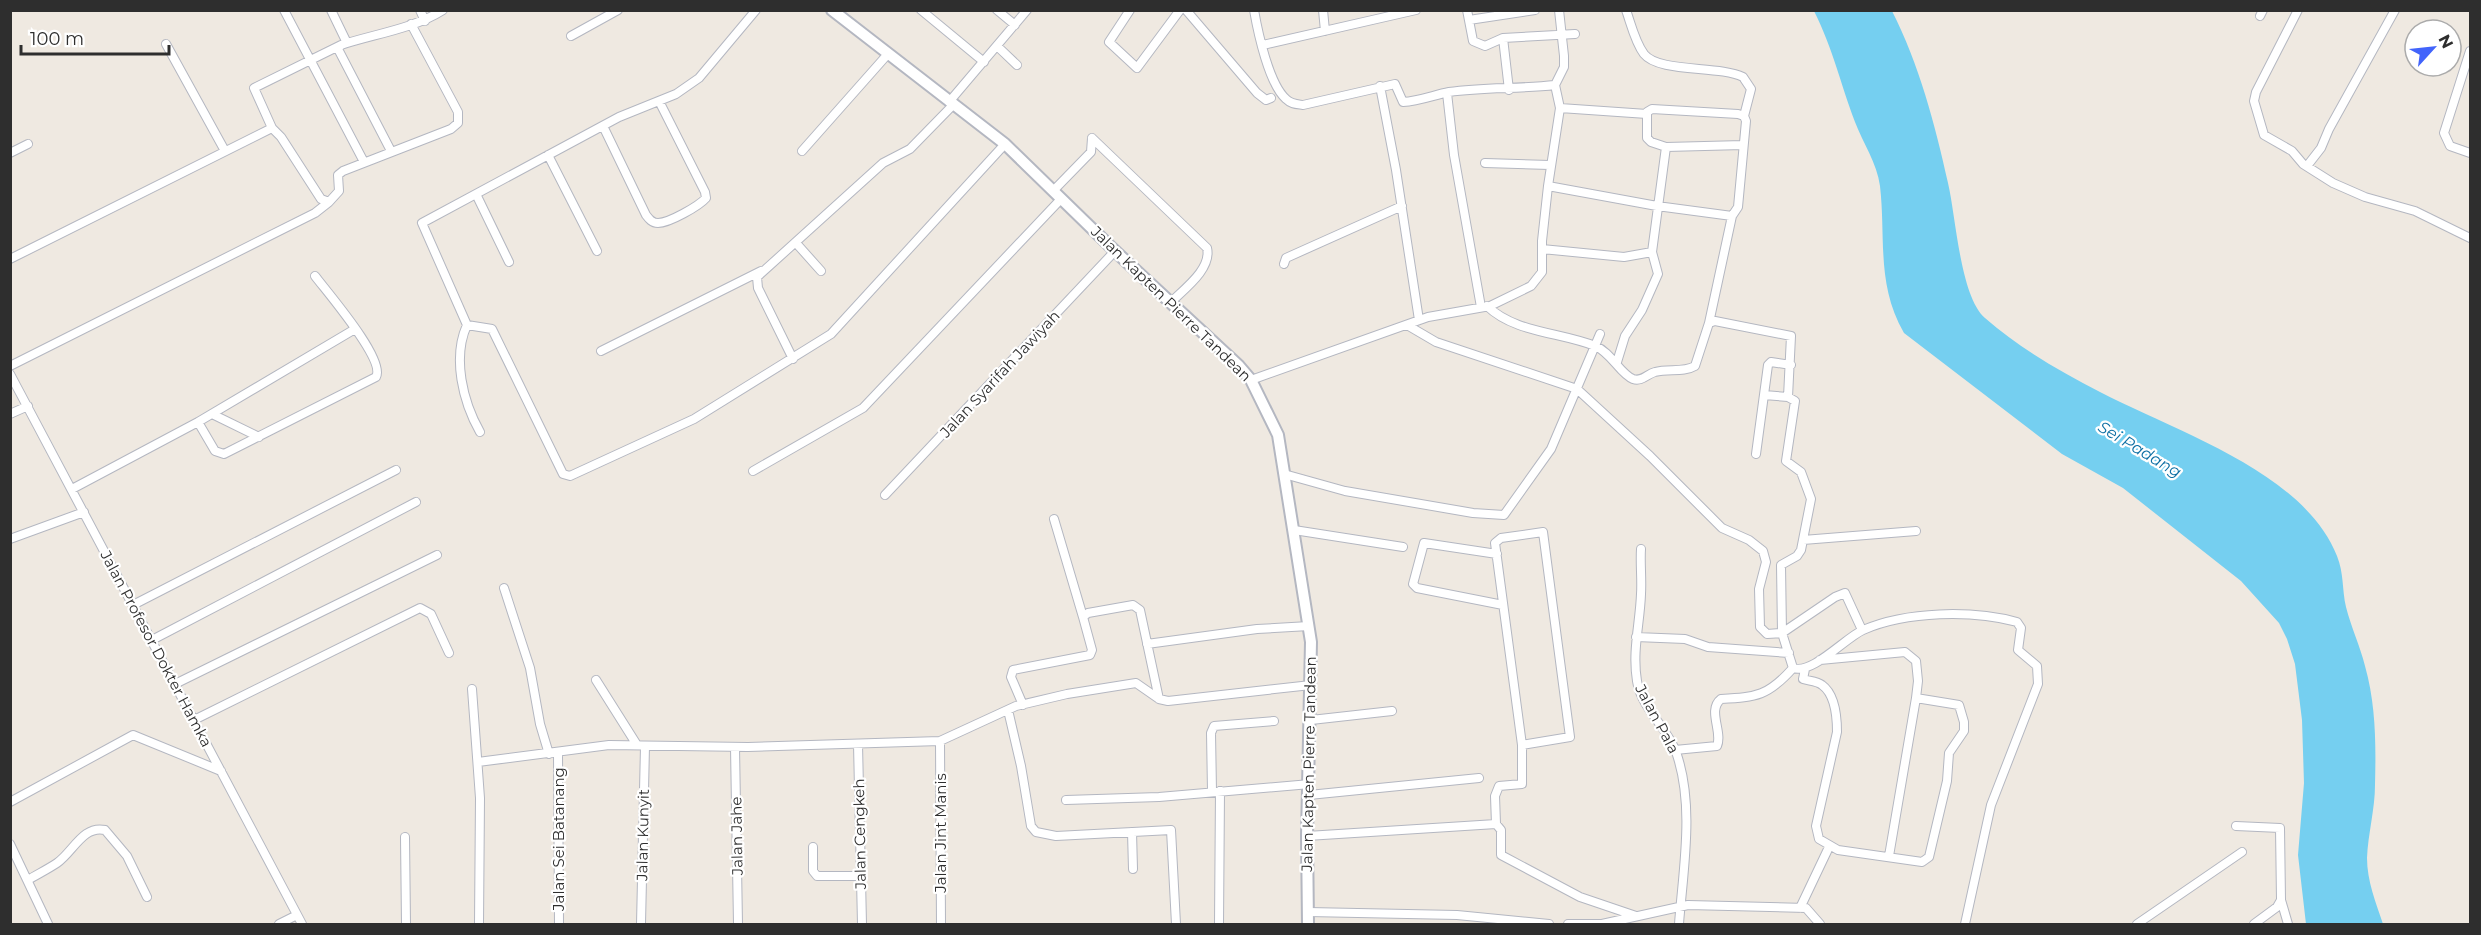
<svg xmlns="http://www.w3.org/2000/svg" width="2481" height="935" font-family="Montserrat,sans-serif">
<rect width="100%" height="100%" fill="#efe9e1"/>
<!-- water -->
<path fill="#75cff0" d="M1814,11H1892C1919,64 1935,124 1948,183C1956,217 1960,296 1985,318C2019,348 2060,371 2100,392C2175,431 2304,472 2337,556C2344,573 2342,590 2346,607C2351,627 2360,646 2365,666C2376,705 2376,745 2375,785C2375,809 2368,834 2367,858C2367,881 2376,903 2383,924H2306L2298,855L2304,783L2302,720L2295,664L2287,639L2279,623L2241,581L2123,488L2062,454L1904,333C1876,284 1886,239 1880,186C1877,163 1863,143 1855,122C1840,82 1833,49 1814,11Z"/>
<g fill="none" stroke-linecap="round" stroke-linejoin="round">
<defs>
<path id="street" d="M284,10L364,162
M331,10L347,43
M420,10L425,21
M921,10L984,62
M997,10L1015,25
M1130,10L1109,42L1137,68L1180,10
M1186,10L1257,93L1266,100L1271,98
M1254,10C1258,33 1269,84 1286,99C1291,104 1296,104 1303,105L1395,84L1403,102C1419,101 1434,95 1449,92C1484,87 1519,89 1555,85
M1323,10L1325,31
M1467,10L1473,41L1485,46L1503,38L1575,34
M1626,10C1631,24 1635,42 1644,54C1659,73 1719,65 1743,77L1751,89L1744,116
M2298,10L2256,92L2254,101L2264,135L2292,151L2303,164L2333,183L2365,197L2415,211L2470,238
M2260,16L2263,10
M1469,20L1535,10
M571,36L618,10
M1503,38L1509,90
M166,44L225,151
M1263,45L1416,10
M997,46L1017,65
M2470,51L2444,133L2450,146L2470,153
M1380,86L1396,170L1419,320
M1447,93L1454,155L1481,307
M949,102L1027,10
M1560,108L1647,114
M603,126L646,215C649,219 652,223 658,223C669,223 699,206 706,198L705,192L659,101
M272,128L254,88L341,45
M1092,138L1207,248C1212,269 1184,289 1170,303
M391,151L338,49L341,45C374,34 413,29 443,10
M802,151L887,55
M10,153L28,144
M548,155L597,251
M1485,163L1550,165
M2307,166L2321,148L2329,129L2395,10
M1548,186L1657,206L1732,216
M1053,191L1091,152L1092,138
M476,194L509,262
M796,243L821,271
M1542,249L1624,257L1652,252
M10,259L272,128L281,137L321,199L329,202L339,191L338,175L343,171L451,129L458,123V112L411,24
M1284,264L1286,258L1402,206
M1487,306C1515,333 1560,332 1595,346C1611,352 1620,374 1633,379C1642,382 1647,374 1655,372C1668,368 1683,373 1695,366L1709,323L1715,321L1791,336L1788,397L1795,401L1786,461L1801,472L1811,499L1801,550L1797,556L1781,565L1782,633L1835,597L1845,593L1862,630
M1709,323L1732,216L1738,207L1746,121L1744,116L1738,114L1652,109L1647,112V138L1651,142L1666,147L1743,145
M467,325L492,329L563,474L570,476L694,419L831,334L1005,144
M1407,325L1436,342L1577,389L1650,456L1722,528L1749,540L1763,551L1766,562L1759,589L1760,627L1767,634L1782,633L1793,668C1812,675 1845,638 1863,630C1907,611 1972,610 2017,622L2021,628L2018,650L2037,666L2038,684L1991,805L1965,924
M601,351L761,271
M793,359L758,288L757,277L883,163L910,149L953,105
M1617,362L1625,336L1642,310L1658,274L1652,252L1666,147
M10,366L315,213L329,202
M10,374L302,924
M1251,380L1428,317L1490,306L1531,286L1542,272V241L1548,186L1560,108L1555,85L1564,67V56L1559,10
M1764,395L1788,397
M10,414L28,406
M212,414L259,437
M198,422L215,451L224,454L376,377C386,360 327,292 315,276
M480,432C463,402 452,358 467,325L422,223L619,117L676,94L699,78L756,10
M1756,454L1768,365L1771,362L1791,365
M753,471L863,408L1061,199
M1284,474L1345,491L1473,513L1504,515L1551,449L1600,334
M72,489L198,422L355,329
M885,495L1115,251
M1054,519L1083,617
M1294,530L1403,547
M10,539L84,512
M1803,540L1916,531
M1641,549C1640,564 1642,579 1641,594C1640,623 1632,651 1637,681C1641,708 1667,727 1676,752C1695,805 1683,870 1679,924
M1497,554L1424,543L1413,584L1417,588L1503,605
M504,588L530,668L540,724L549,754
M133,605L396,470
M1636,637L1685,639L1708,647L1789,653
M152,640L416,502
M1147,644L1257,629L1309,626
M1820,660L1905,652L1916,661L1918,681L1916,698L1889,856
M1805,669L1803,679C1809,681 1817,681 1822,685C1836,695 1837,718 1837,732L1816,826L1819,839L1838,850L1922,862L1929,857L1947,781L1949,753L1964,731V722L1959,705L1916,698
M596,680L637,745
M175,684L437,555
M472,689L480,798L479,924
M1023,705L1011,677L1013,670L1090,655L1092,650L1083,617L1088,613L1133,605L1140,610L1159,699
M1008,710L1021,766L1031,826L1036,832L1056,836L1171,830L1176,924
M194,720L420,608L431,614L449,653
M1311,720L1392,711
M940,741L941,924
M858,744L862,924
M1522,745L1570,737L1543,532L1501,538L1495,543L1522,745V784L1499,786L1495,796L1496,824L1501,830V855L1580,897L1636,916
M735,747L738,924
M1675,750L1717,746C1723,732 1707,710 1721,699C1757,697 1768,696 1793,668
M558,753L559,924
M478,762L609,745L748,747L940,741L1016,706L1067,694L1136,683L1159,699L1168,701L1311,685
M1212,791L1211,733L1214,726L1274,721
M1309,795L1479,778
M1066,800L1159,797L1310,784
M10,802L133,735L221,771
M2236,826L2280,828L2281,900L2277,907L2254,924
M1132,832L1133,869
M1307,836L1496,824
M405,837L406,924
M10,844L48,924
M813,847V871L817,876H861
M28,880C38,874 48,869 57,863C73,852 83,825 105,830L127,856L147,897
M2281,900L2288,924
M1800,908L1829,847
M1308,912L1457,915L1549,924
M279,924L297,915
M641,924L645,746
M1219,924L1220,791
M1568,924H1602L1688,905L1806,908L1820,924
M2137,924L2242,852"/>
<path id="secondary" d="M832,10L1005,144L1115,251L1239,366L1251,380L1278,435L1311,642L1307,836L1308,924"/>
</defs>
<!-- street casing -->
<use href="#street" stroke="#b4b7c1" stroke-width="10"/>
<!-- secondary casing -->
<use href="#secondary" stroke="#b4b7c1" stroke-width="14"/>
<!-- street -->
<use href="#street" stroke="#fff" stroke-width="8"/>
<!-- secondary -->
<use href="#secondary" stroke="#fff" stroke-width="10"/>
</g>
<g text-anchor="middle" stroke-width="4.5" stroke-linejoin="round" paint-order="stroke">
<!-- street labels -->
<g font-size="15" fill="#2e2e2e" stroke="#fff">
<text transform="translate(1171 304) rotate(44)" y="5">Jalan Kapten Pierre Tandean</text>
<text transform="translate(1000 374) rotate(-47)" y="5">Jalan Syarifah Jawiyah</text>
<text transform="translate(156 649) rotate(62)" y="5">Jalan Profesor Dokter Hamka</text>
<text transform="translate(1657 719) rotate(62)" y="5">Jalan Pala</text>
<text transform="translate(1309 764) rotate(-89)" y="5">Jalan Kapten Pierre Tandean</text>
<text transform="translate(941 833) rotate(-90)" y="5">Jalan Jint Manis</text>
<text transform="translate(860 834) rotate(-91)" y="5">Jalan Cengkeh</text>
<text transform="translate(643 835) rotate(-89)" y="5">Jalan Kunyit</text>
<text transform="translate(737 836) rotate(-91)" y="5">Jalan Jahe</text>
<text transform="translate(559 839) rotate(-90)" y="5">Jalan Sei Batanang</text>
</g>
<!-- water labels -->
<g font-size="16" font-style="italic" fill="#0d6fa3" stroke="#fff">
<text transform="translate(2140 449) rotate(31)" y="6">Sei Padang</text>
</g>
</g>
<!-- border -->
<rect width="2481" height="935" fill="none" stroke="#2e2e2e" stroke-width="24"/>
<!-- north arrow -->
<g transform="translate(2433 48) rotate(63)"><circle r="28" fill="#ffffff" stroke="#ababab" stroke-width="1.5"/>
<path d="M0-4.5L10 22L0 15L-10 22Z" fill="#4264fb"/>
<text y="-9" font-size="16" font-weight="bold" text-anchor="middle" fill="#2e2e2e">N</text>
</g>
<!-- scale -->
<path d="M21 45v9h148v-9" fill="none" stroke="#2e2e2e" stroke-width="3"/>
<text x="30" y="45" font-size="18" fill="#2e2e2e" stroke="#ffffff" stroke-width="4.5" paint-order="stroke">100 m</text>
</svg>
